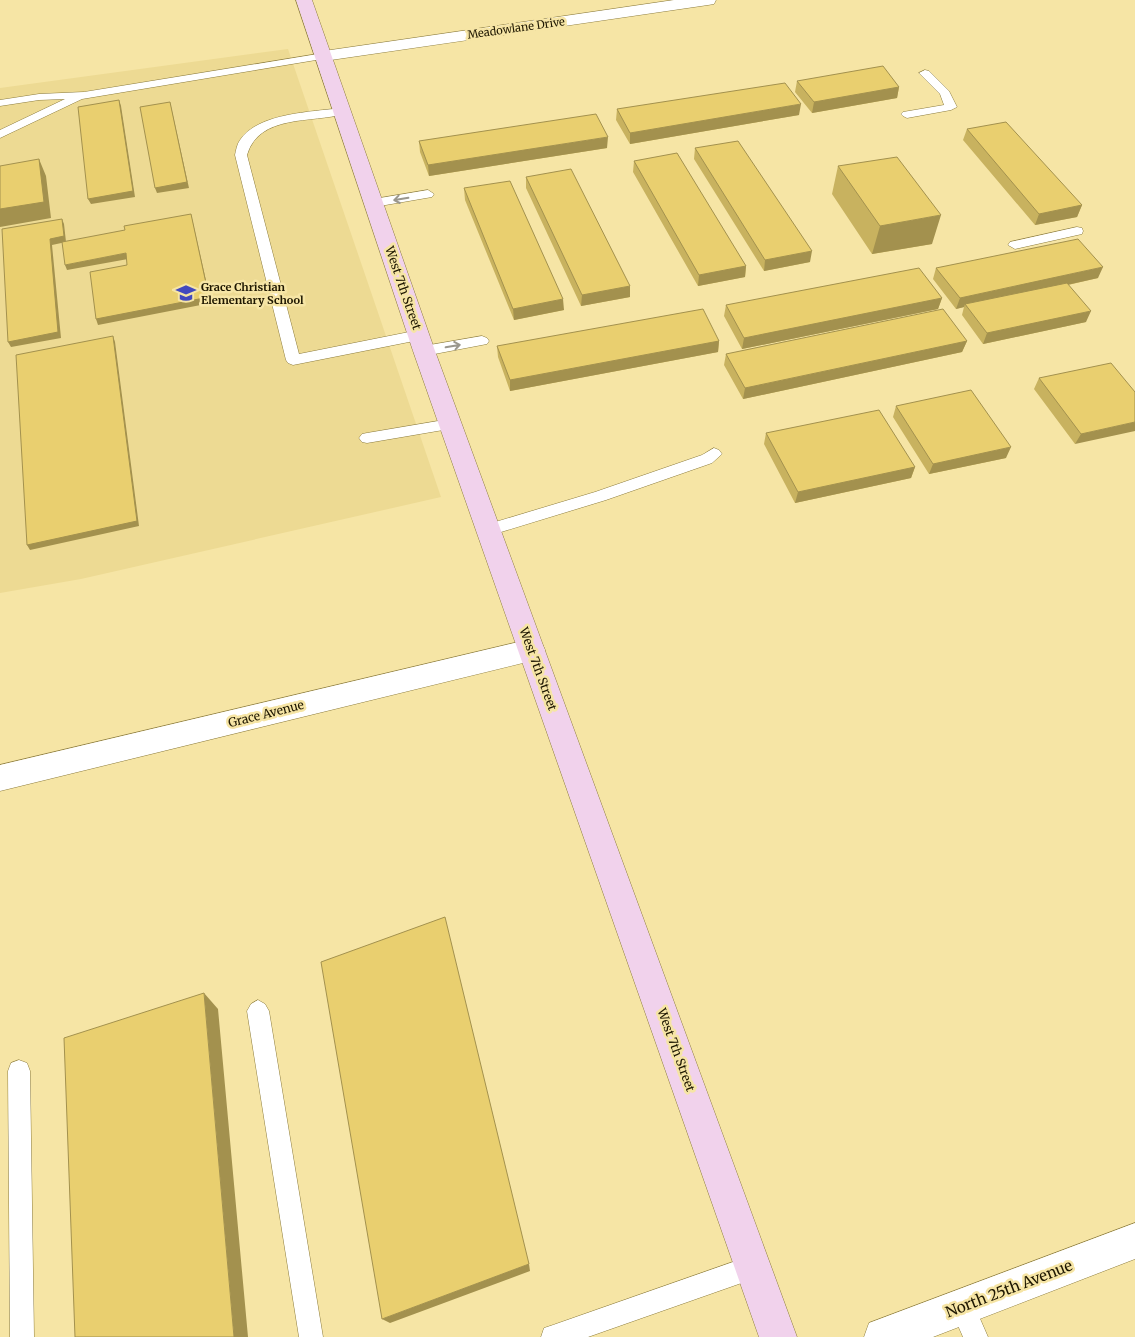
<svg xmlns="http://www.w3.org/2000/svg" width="1135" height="1337" font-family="Merriweather,serif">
<rect width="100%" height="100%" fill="#f6e5a5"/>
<!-- built -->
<path fill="#edda93" d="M288,49L441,497L81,579L0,593V88Z"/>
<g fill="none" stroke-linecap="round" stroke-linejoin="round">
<defs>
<path id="lane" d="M324,53L330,56L328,58L82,99L0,138V130L65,99L39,100L0,106V100L39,94L84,92Z
M925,70L929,71L949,91L957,107L951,110L907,118L903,116L901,114L903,112L944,105L940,94L919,73Z
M341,108L347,112L345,114C312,123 259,114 247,155L299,354L419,330L424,332L426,335L424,338L419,340L293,365L288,363L286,360L235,155C236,150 237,144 240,140C258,113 311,112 341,108Z
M428,190L434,194L432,197L374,207L368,203L374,199Z
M1077,227L1082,228L1083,231L1082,234L1015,249L1008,245L1010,242Z
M482,336L487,338L489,341L487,344L424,356L419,354L417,351L419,348L424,346Z
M450,419L455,420L457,424L455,428L367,443L362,442L359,438L362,434L367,433Z
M714,448L719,450L722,454L712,463L606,500L488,536L482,534L480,530L482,526L595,492L702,455Z
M258,1000L265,1004L269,1011L323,1337H299L247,1011L251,1004Z
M19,1060L27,1063L30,1071L34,1337H10L8,1071L11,1063Z
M753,1255L761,1259L765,1267L761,1275L753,1279L588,1337H541L544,1328L553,1325Z
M962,1295L971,1298L988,1337H963L950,1307L953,1298Z"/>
<path id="street" d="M674,0H716L714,4L708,5L324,61L318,60L315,56L318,52L324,51Z
M531,639L541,642L545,650L541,658L531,661L0,791V765Z
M1135,1223V1259L933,1337H864L869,1323Z"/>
<path id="secondary" d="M296,0H312L435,351L797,1337H759L413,351Z"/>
</defs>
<!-- lane casing -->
<use href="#lane" stroke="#8c7c3e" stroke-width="1"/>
<!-- street casing -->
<use href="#street" stroke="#8c7c3e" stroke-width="1"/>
<!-- secondary casing -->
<use href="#secondary" stroke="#8c7c3e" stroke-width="1"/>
<!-- lane -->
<use href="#lane" fill="#fff" fill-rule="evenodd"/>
<!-- street -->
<use href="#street" fill="#fff" fill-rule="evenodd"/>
<!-- secondary -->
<use href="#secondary" fill="#f1d2ec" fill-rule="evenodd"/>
</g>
<!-- wall -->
<path fill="#c8b25f" d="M797,81L899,87L897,98L812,113L795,92Z
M617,109L799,115L630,144L616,120Z
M967,129L1082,205L1077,217L1035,225L963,140Z
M419,141L607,148L429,176L420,152Z
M695,148L810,262L764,271L694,159Z
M634,161L746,266L745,277L698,286L633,172Z
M838,166L932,244L872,254L832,194Z
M526,177L630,297L581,306L526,188Z
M464,188L564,310L514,320L465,200Z
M936,268L1098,278L1068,285L1086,322L983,344L962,315L964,307L956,309L933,279Z
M942,298L938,309L742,349L724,316L726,305Z
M719,341L718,352L510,391L498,357L497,346Z
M967,341L962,352L743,399L724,365L726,354Z
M1039,378L1135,392L1075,444L1034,389Z
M896,406L1006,458L929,474L893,417Z
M766,433L915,467L911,478L795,503L764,444Z"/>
<!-- shaded-wall -->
<path fill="#a3914e" d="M899,87L897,98L812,113L814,102Z
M119,100L121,106L135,197L91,204L88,199Z
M170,102L189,188L157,193L155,188Z
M801,104L799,115L630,144V133Z
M608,137L607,148L429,176L428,165Z
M39,159L46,176L51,218L0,227V209Z
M1082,205L1077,217L1035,225L1039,214Z
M191,214L211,303L98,325L96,319Z
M941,215L932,244L872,254L880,226Z
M62,219L64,224L66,242L52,245L61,338L11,347L8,342L50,239Z
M812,251L810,262L764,271L765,260Z
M126,253L128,259L67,270L65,265Z
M746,266L745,277L698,286L699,275Z
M1103,267L1098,278L967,307L965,304L964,307L956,309L960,298Z
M630,286V297L581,306L582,295Z
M942,298L938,309L742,349L744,338Z
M563,299L564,310L514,320L513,309Z
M1091,311L1086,322L983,344L987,333Z
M113,336L115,342L139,526L30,550L27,545Z
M719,341L718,352L510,391V380Z
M967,341L962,352L743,399L745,388Z
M1135,422V431L1075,444L1081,434Z
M1011,447L1006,458L929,474L933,464Z
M915,467L911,478L795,503L798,492Z
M204,993L218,1009L248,1337H234Z
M529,1264L530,1271L390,1323L382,1319Z"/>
<!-- building -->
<path fill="#e9cf6f" stroke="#a3914e" d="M883,66L899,87L814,102L797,81Z
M785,83L801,104L630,133L617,109Z
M119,100L133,191L88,199L78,107Z
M170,102L187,182L155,188L140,107Z
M596,114L608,137L428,165L419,141Z
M1006,122L1082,205L1039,214L967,129Z
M738,141L812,251L765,260L695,148Z
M677,153L746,266L699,275L634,161Z
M897,157L941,215L880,226L838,166Z
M39,159L44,202L0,209V166Z
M571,169L630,286L582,295L526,177Z
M510,181L563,299L513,309L464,188Z
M191,214L209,297L96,319L90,272L127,265L126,253L65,265L62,242L125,230L124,226Z
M62,219L64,236L50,239L58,332L8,342L2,229Z
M1078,239L1103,267L960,298L936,268Z
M919,268L942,298L744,338L726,305Z
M1067,283L1091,311L987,333L965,304Z
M703,309L719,341L510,380L497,346Z
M943,309L967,341L745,388L726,354Z
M113,336L137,521L27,545L16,355Z
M1111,363L1135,392V422L1081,434L1039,378Z
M971,390L1011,447L933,464L896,406Z
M879,410L915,467L798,492L766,433Z
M445,917L529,1264L382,1319L321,962Z
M204,993L234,1337H75L64,1038Z"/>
<!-- one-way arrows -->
<defs><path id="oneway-shaft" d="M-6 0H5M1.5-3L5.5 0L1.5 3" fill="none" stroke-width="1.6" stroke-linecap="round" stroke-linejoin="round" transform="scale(1.25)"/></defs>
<g stroke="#9a978d">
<use href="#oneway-shaft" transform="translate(401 199) rotate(171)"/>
<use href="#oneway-shaft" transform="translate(453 346) rotate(-10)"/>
</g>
<!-- icons -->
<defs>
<symbol id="school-bare" viewBox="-9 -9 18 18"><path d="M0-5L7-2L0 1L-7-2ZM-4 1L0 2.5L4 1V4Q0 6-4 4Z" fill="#4349be" stroke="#f6e5a5" stroke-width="2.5" paint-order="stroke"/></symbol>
</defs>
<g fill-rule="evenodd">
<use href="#school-bare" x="172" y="279" width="28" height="28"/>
</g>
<g text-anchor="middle" stroke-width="5" stroke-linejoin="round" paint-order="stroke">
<!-- far-street labels -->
<g font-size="11" fill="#1e1701" stroke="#f6e5a5">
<text transform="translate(516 28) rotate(-8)" y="4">Meadowlane Drive</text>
</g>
<!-- far-poi labels -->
<g font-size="11" font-weight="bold" fill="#1e1701" stroke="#f6e5a5" text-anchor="start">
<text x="201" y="291">Grace Christian<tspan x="201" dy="13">Elementary School</tspan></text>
</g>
<!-- street labels -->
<g font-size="12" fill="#1e1701" stroke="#f6e5a5">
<text transform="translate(403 288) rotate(71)" y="4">West 7th Street</text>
<text transform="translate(538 669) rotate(70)" y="4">West 7th Street</text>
<text transform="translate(266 714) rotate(-14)" y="4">Grace Avenue</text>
<text transform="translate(676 1050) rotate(70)" y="4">West 7th Street</text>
</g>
<!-- near-street labels -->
<g font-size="15" fill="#1e1701" stroke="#f6e5a5">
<text transform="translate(1009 1289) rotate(-21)" y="5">North 25th Avenue</text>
</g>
</g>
</svg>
